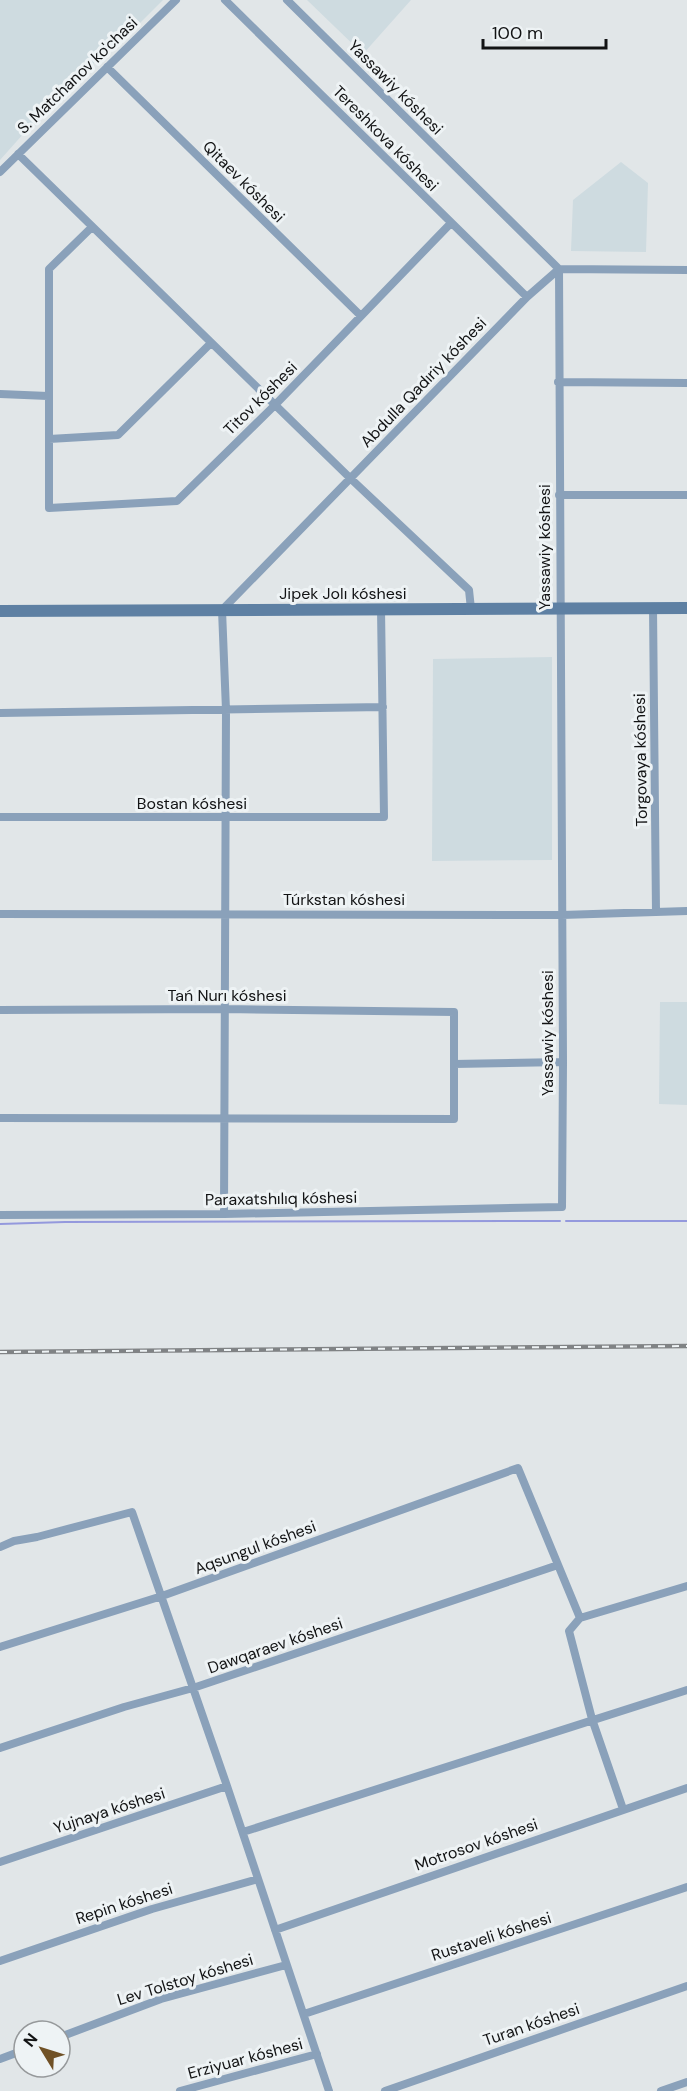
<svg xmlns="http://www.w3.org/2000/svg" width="687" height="2091" font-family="'DM Sans',sans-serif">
<rect width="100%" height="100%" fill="#e1e6e8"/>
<!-- built -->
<path fill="#cedbe0" d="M0,0H163L132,31L130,29L80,76L36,126L33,123L0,160Z
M307,0H411L363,54Z
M621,162L648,183L646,252L571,251L573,200Z
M552,657V860L432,861L433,659Z
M660,1002H687V1105L659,1104Z"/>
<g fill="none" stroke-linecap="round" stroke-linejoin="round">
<!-- stream -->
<path stroke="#9499dd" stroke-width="2" d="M566,1221H687
M0,1224L65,1222L560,1221"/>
<!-- street -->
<path stroke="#8aa1ba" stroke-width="8" d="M225,0L527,297
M107,67L361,316
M18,154L350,478L469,590L471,609
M0,172L176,0
M92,227L49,269V508L177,501L275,405L451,223
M558,382L687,383
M0,394L48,396
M49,439L118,435L211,343
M559,495H687
M653,608L656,912
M0,713L383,707
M0,817H384L381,609
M0,914L562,915L687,911
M0,1010L225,1009L454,1012V1119L0,1118
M454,1064L563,1062
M224,1214L226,710L222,610L527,297L559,269L687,270
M0,1215L224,1214L562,1207L563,1062L559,269L287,0
M0,1547L14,1541L37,1537L132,1512L227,1786L329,2091
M0,1647L162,1596L518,1468L580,1618
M0,1748L124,1707L193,1688L558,1565
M623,1809L592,1719L569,1631L580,1618L687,1586
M243,1832L687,1690
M0,1862L227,1786
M275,1930L687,1788
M0,1961L152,1909L258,1879
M304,2014L687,1887
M60,2037L161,1999L286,1965
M0,2059L24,2050
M180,2091L317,2054
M385,2091L687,1986
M661,2091L687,2082"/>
<!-- secondary -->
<path stroke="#5e80a3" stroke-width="12" d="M0,611L687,608"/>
<defs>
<path id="rail" d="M0,1352L687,1346"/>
</defs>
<!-- rail casing -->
<use href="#rail" stroke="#808385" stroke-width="4.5"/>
<!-- rail -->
<use href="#rail" stroke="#eef3f5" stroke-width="2" stroke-dasharray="7" stroke-linecap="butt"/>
</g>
<g text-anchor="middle" stroke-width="6" stroke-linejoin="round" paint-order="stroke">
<!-- street labels -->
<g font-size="16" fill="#121314" stroke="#eef3f5">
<text transform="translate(77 75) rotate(-44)" y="6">S. Matchanov ko'chasi</text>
<text transform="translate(396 87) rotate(45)" y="6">Yassawiy kóshesi</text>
<text transform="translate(386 138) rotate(45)" y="6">Tereshkova kóshesi</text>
<text transform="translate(244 181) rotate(45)" y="6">Qitaev kóshesi</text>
<text transform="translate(423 382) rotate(-46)" y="6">Abdulla Qadıriy kóshesi</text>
<text transform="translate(260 398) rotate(-45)" y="6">Titov kóshesi</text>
<text transform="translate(544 547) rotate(-90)" y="6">Yassawiy kóshesi</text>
<text x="343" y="599">Jipek Jolı kóshesi</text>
<text transform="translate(640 760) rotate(-91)" y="6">Torgovaya kóshesi</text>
<text x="192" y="809">Bostan kóshesi</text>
<text x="344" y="905">Túrkstan kóshesi</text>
<text x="227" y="1001">Tań Nurı kóshesi</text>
<text transform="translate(547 1033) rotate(-90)" y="6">Yassawiy kóshesi</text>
<text transform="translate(281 1198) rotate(-1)" y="6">Paraxatshılıq kóshesi</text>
<text transform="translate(255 1547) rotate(-20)" y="6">Aqsungul kóshesi</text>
<text transform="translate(275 1645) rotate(-19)" y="6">Dawqaraev kóshesi</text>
<text transform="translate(109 1810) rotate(-18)" y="6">Yujnaya kóshesi</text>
<text transform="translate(476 1844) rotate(-19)" y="6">Motrosov kóshesi</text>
<text transform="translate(124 1903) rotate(-18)" y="6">Repin kóshesi</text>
<text transform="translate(491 1936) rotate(-18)" y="6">Rustaveli kóshesi</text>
<text transform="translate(185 1979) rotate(-17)" y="6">Lev Tolstoy kóshesi</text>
<text transform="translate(531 2024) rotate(-19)" y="6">Turan kóshesi</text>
<text transform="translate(245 2058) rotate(-15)" y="6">Erziyuar kóshesi</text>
</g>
</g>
<!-- north arrow -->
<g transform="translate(42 2049) rotate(308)"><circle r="28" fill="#eef3f5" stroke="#96999b" stroke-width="1.5"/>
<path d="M0-4.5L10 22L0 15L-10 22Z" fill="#705126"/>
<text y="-9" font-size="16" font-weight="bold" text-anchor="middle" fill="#121314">N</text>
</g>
<!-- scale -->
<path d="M483 39v9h123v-9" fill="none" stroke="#121314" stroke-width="3"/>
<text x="492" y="39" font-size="18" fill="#121314" stroke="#eef3f5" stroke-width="4.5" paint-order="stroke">100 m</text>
</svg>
